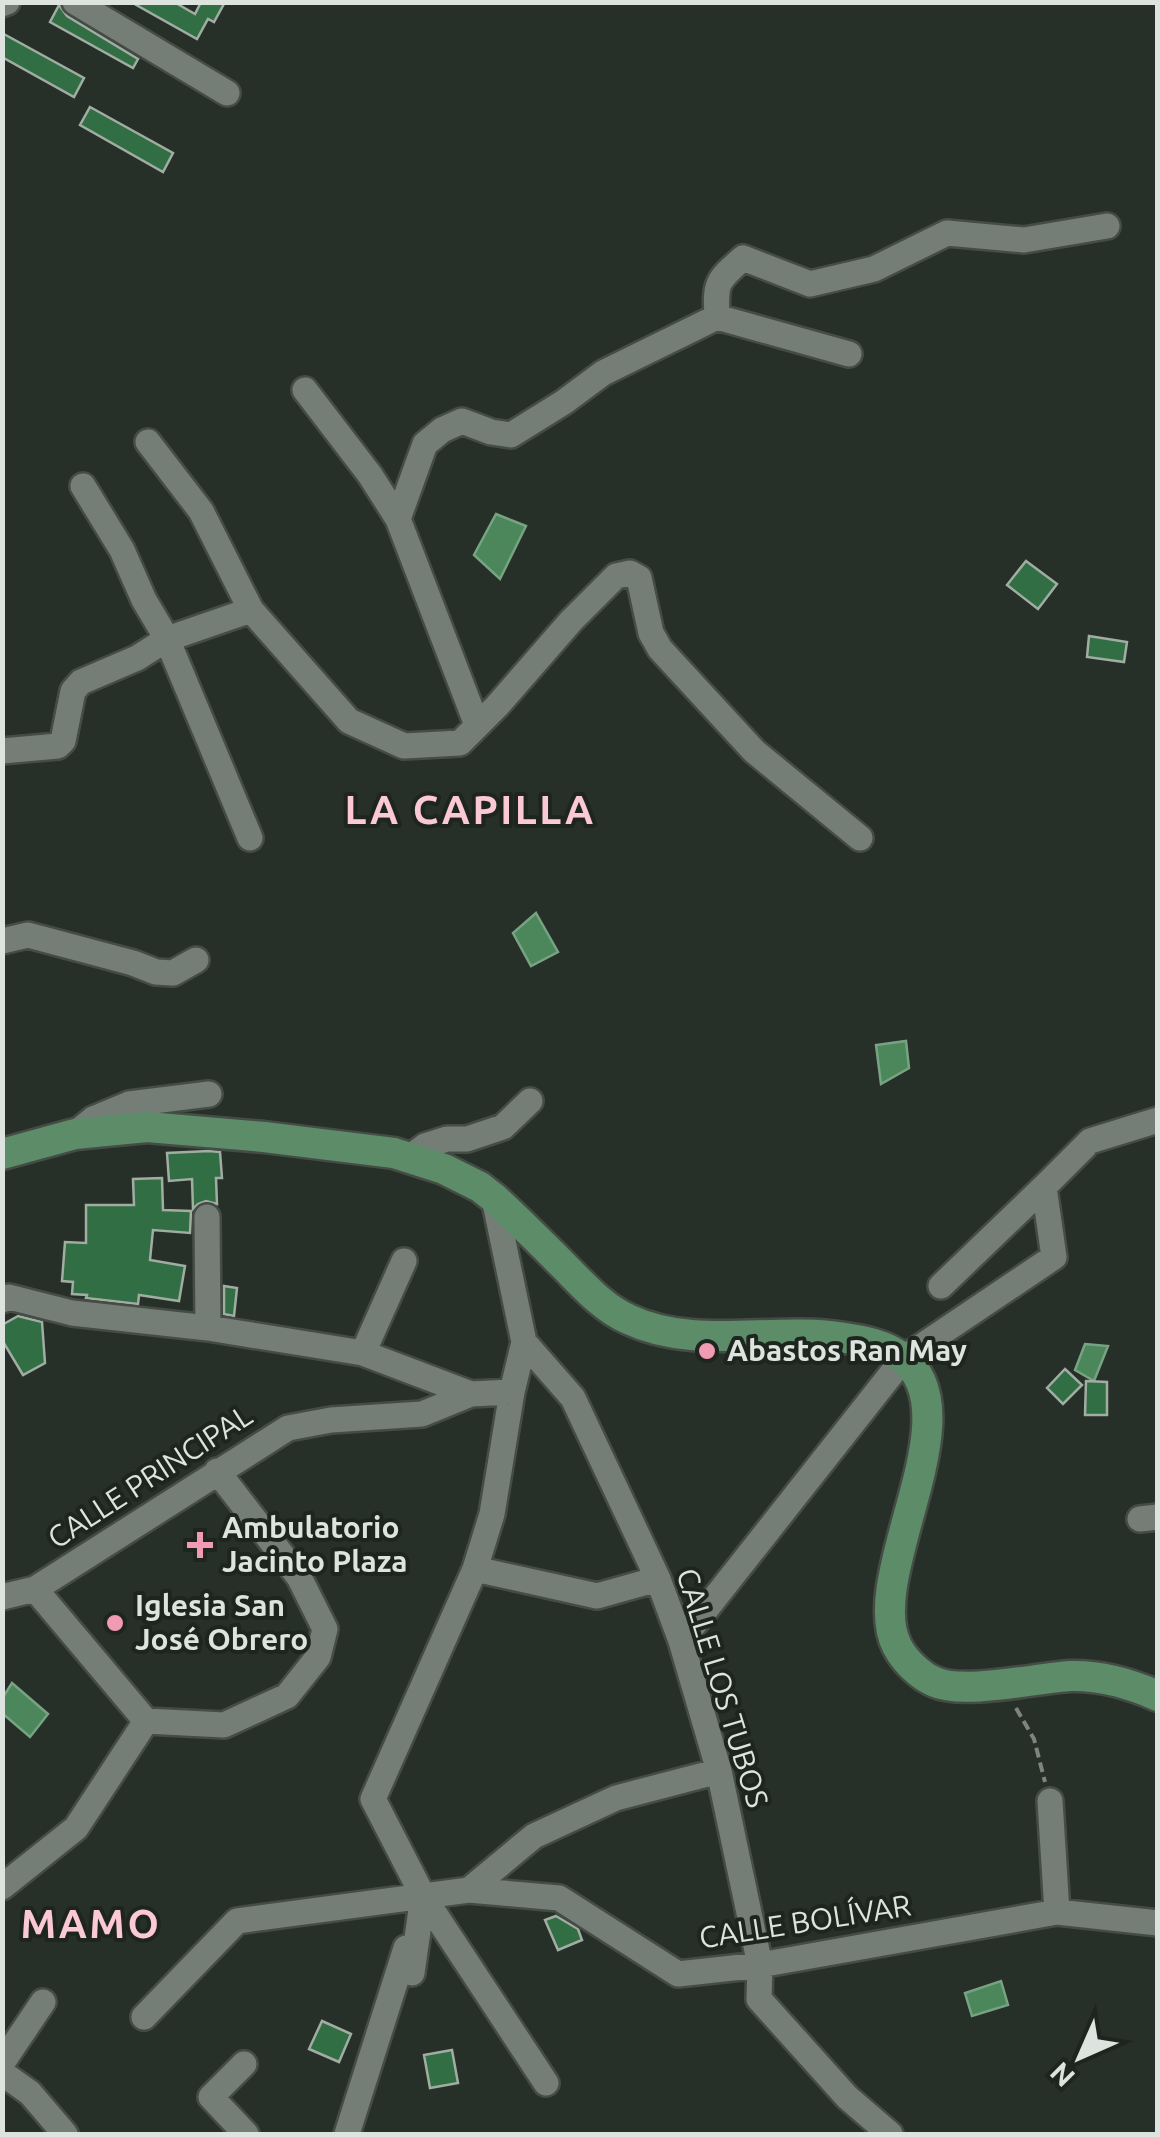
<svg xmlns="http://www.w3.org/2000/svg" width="1160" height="2137" font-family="Ubuntu,sans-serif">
<rect width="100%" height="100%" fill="#262f28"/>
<!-- water -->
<path fill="#4b875b" stroke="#77a382" stroke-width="2.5" d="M496,514L526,526L500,579L474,555Z
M536,913L558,952L531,966L513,933Z
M906,1041L909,1068L881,1084L876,1045Z
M1085,1344L1108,1346L1094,1381L1075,1370Z
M12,1683L48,1714L30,1737L3,1714V1697Z
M1001,1981L1008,2005L972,2016L965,1993Z"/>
<!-- building -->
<path fill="#326e43" stroke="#a1aca3" stroke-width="2.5" d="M131,2H174L195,14L201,2H225L214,22L208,19L197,39Z
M59,5L67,16L138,59L133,68L50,22Z
M2,33L84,78L74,97L2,57Z
M90,107L173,153L163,172L80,125Z
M1026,561L1057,584L1038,609L1007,585Z
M1089,636L1127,642L1124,662L1087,657Z
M209,1151L220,1152L222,1178H216L217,1204L206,1201L198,1204L193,1209L192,1179L169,1181L167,1153Z
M162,1178L163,1210L191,1211L190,1233L153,1230L150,1260L185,1266L179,1301L139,1295L138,1304L86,1298L87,1295L72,1294L73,1282L62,1281L65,1242L86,1243V1205H134L133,1179Z
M224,1286L237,1288L234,1316L224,1314Z
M18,1316L42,1322L45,1363L23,1375L2,1340V1325Z
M1065,1369L1082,1385L1063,1404L1047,1388Z
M1086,1381L1107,1382V1415H1085Z
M556,1916L578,1929L582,1940L558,1950L545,1920Z
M322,2021L351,2034L339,2062L309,2049Z
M452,2050L458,2083L430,2088L424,2055Z"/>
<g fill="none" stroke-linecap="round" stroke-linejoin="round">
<defs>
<path id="minor" d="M75,2L227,93
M2,4L7,2
M717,317C715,282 717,281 743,258L810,284L874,269L947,233L1024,240L1107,226
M305,390L370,475L398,519
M148,442L201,511L251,610
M83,486L122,550L144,600L167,639L250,838
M477,725L398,519L425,444L442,430L462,421L491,432L511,435L564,402L603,373L717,317L849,354
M2,751L58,746L63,741L73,691L81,682L137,658L167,639L251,610L349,721L404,746L460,743L497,706L571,621L616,576L630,573L639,578L651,633L660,649L754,751L860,838
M2,941L28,935L133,963L156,972L173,973L196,960
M75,1134L93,1119L129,1104L209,1094
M409,1158L425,1146L447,1139H467L503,1127L530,1101
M207,1217L208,1328
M941,1286L1044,1187
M2,1300L9,1297L72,1313L208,1328L363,1353L471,1394
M524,1342L573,1398L658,1579L681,1641L719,1771L760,1965L759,1999L847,2097L890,2134
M363,1353L404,1261
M1140,1519L1158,1517
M475,1569L597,1596L658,1579
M35,1589L146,1721L224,1725L287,1696L318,1657L325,1629L299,1577L217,1471
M2,1597L35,1589L288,1428L331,1420L422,1414L471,1394L512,1392
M681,1641L904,1358L1054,1257L1044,1187L1090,1141L1158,1120
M1050,1801L1057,1912
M2,1887L76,1828L146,1721
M469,1890L534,1836L616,1798L719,1771
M423,1896L546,2083
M412,1973L423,1896L373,1799L475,1569L492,1514L512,1392L524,1342L494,1198
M144,2017L237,1921L469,1890L559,1898L678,1974L760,1965L1057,1912L1158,1923
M2,2063L43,2002
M244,2064L211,2097L246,2134
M2,2073L30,2093L65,2134
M347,2134L406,1948"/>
<path id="major" d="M2,1154L75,1134L147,1127L264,1137L394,1153L444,1169L480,1187L494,1198C518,1220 541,1243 564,1266C583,1285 603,1308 628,1319C695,1351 774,1326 845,1338C865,1341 885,1345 901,1357C977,1412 861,1576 897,1646C904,1660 920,1676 935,1682C964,1695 1037,1678 1070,1676C1101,1675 1129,1683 1158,1696"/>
</defs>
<!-- minor casing -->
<use href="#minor" stroke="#454c46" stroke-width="30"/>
<!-- major casing -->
<use href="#major" stroke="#454c46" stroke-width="35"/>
<!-- path -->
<path stroke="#7e857f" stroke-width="4" stroke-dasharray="10 5" stroke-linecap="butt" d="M1016,1708L1034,1739L1045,1782"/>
<!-- minor -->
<use href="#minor" stroke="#747e76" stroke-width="25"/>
<!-- major -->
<use href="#major" stroke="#5d8c69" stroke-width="30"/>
</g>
<!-- markers -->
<g fill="#f19ab3" stroke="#1d251e" stroke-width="4">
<circle cx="707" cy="1351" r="10"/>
<path d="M195 1530h10v10h10v10h-10v10h-10v-10h-10v-10h10z"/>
<circle cx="115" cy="1623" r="10"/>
</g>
<g text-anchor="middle" stroke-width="8" stroke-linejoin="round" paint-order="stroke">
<!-- poi labels -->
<g font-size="30" font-weight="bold" fill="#dde3de" stroke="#1d251e" text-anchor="start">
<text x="727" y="1361">Abastos Ran May</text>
<text x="222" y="1538">Ambulatorio<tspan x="222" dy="34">Jacinto Plaza</tspan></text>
<text x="135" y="1616">Iglesia San<tspan x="135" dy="34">José Obrero</tspan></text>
</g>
<!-- street labels -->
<g font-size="30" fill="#dde3de" stroke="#1d251e">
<text transform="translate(150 1477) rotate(-33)" y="10">CALLE PRINCIPAL</text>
<text transform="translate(722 1688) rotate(73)" y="10">CALLE LOS TUBOS</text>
<text transform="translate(805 1922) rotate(-9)" y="10">CALLE BOLÍVAR</text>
</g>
<!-- district labels -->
<g font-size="40" font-weight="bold" letter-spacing="2.5" fill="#fbc8d6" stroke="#1d251e">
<text x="470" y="824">LA CAPILLA</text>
<text x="91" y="1938">MAMO</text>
</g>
</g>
<!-- border -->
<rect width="1160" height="2137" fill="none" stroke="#dde3de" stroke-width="10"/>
<!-- north arrow -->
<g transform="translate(1080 2057) rotate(225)" stroke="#1d251e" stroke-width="8" paint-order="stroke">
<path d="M0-8L18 38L0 25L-18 38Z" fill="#dde3de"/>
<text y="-15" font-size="28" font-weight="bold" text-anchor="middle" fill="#dde3de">N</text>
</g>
</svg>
